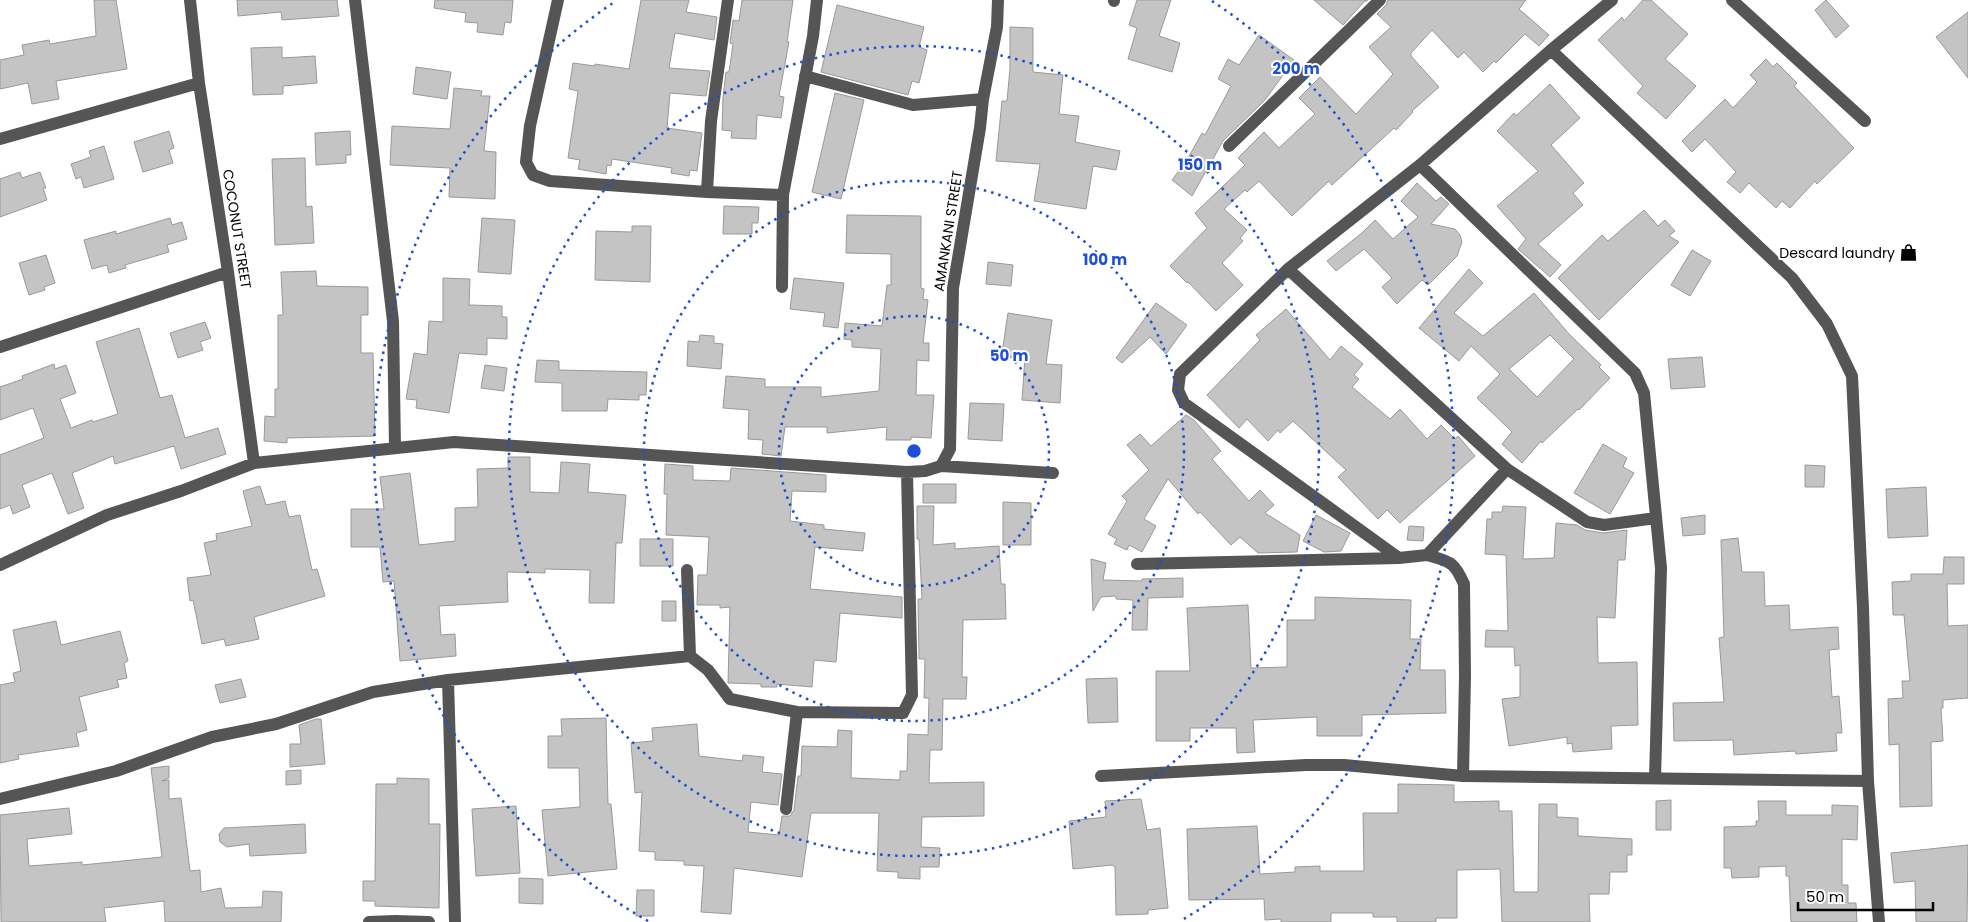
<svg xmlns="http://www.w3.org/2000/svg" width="1968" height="922" font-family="Poppins,sans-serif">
<rect width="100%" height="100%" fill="#fff"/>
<!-- building -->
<path fill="#c4c4c4" stroke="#999" fill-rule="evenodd" d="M94,0H116L127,69L56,81L59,99L32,104L28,83L0,89V60L24,55L22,45L49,40L50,44L96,36Z
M237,0H337L339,16L282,20L281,12L238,16Z
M435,0H513L511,23L505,22L503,35L477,32L478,23L465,22L466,13L434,8Z
M641,0H689L686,12L717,17L714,40L675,33L669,68L710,71L706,96L670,93L667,128L702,133L697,171L690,170L689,176L671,173L672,168L612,159L611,166L607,165L606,174L578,169L580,160L568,158L578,91L569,89L573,63L595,66V64L629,69Z
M742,0H793L787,42H789L779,96L784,97L781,118L757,115L756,139L731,138L732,131L722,130L723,97L726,72H729L733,44L730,43L733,20L739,21Z
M1137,0H1171L1159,36L1180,43L1172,72L1128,59L1137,28L1129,25Z
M1314,0H1368L1364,2L1343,25Z
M1388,0H1526L1519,9L1549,35L1539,46L1525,34L1496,63L1494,61L1483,72L1464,52L1458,58L1432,30L1411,53V56L1439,87L1412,111L1413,112L1396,130L1394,128L1332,185L1329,181L1292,216L1259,181L1247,192L1245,190L1224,209L1247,230L1240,238L1243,241L1222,263L1243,285L1216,311L1188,282L1187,283L1170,266L1207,228L1195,213L1245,165L1238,158L1264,132L1279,148L1315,114L1299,98L1320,77L1356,114L1389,79L1393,74L1369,47L1391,27L1377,14L1386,5Z
M1643,0H1651L1688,34L1665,59L1696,86L1666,119L1637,93L1643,86L1598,40L1622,17L1624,21Z
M1826,0L1849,26L1836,38L1815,10Z
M837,5L924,27L919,47L927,50L919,83L912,81L908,95L821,72Z
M1968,12V78L1936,37Z
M1010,27L1033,28V72L1063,75L1059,114L1079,116L1075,142L1120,151L1116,170L1093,166L1086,209L1034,201L1040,164L996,161L1002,101H1007L1010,68Z
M1259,35L1294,60L1265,100L1223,141L1192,196L1172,180L1187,160L1202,133L1205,135L1231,86L1218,79L1228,59L1239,65Z
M282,47V58L315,56L317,83L283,86V94L253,95L251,48Z
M1766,59L1773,67L1777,63L1797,83L1794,86L1854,148L1817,184L1815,181L1790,208L1782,201L1776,208L1749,183L1740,193L1727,182L1736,172L1705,139L1692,152L1682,141L1725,99L1733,108L1757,82L1750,75Z
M416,67L451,72L447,99L413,94Z
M1550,84L1580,118L1551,145L1584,183L1573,193L1583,205L1538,244L1561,265L1550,277L1518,249L1526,239L1497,206L1538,171L1497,131L1514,113L1516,116Z
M454,88L482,91L481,96H490L484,151L496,152L495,199L449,197L450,168L390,165L392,126L450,129Z
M835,93L864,100L841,199L812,192Z
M169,131L174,148L169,150L173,163L143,172L134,142Z
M350,131L351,155H346V163L316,165L315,133Z
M104,146L114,179L84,188L81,177L76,179L71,164L91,157L89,151Z
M305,158L306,207L312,206L314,243L275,245L272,159Z
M20,172L22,178L40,172L46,188H43L47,200L0,217V179Z
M1417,183L1436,201L1441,197L1449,204L1431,224L1455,229L1460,235L1462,242L1457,256L1428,285L1422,280L1397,304L1382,287L1392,278L1364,249L1336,271L1327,261L1363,232L1375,220L1393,239L1418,217L1401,201Z
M724,206L759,207L758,223H752V234H723Z
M1644,210L1658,226L1665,220L1675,231L1669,236L1679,242L1599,320L1558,278L1602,235L1608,241Z
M847,215L921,216V288L924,289L923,299L928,300L923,343H929V361L917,360L916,395H934L931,438L911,437V440H886L887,427L827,433V427H785L781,456L762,454L763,440L748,439L749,410L723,408L726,376L765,379V387H821V397L879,391L881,349L852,347V340L844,339L845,323L882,326L887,285H891V254L846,253Z
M170,218L172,225L182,222L187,239L167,245L169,252L125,265L126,268L109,273L107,265L92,269L84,240L116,231V234Z
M482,218L515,220L511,274L478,272Z
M632,226H651L650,282L595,280L596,231L632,232Z
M1692,250L1711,261L1690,296L1671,285Z
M46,255L55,283L44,287L45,290L29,295L19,263Z
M988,262L1013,265L1011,286L986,284Z
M1469,269L1483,283L1454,313L1483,336L1534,293L1569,334L1601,365L1599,367L1610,378L1579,410L1578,409L1542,443L1541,441L1522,463L1502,444L1512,432L1477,398L1500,374L1471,346L1459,361L1419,328ZM1550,335L1574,359L1537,397L1509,369Z
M316,271L317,286L368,287V315H361V353H373L375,436L287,438V443L264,441L265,416L275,417V389H278V315H283L281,272Z
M443,278L470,279L469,305L502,306V317H507V339L487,338V355L459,353L449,413L416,408L417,400L406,399L414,353L427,355L429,321L443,322Z
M794,278L844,283L838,328L823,326L825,313L790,309Z
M1156,303L1187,325L1166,354L1150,337L1122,363L1116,358Z
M1286,309L1330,360L1341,346L1363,364L1354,375L1359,379L1352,387L1390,419L1400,409L1427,439L1441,425L1455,439L1458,436L1475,456L1400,523L1387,510L1378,519L1338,477L1346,470L1293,421L1280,433L1278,430L1268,441L1247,419L1239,428L1207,395L1260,340L1256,335Z
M1008,313L1052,320L1046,364L1062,365L1060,403L1022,400L1025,356L1002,353Z
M205,322L211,338L200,342L203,350L178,358L170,333Z
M139,328L160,398L172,395L185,438L218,428L226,454L181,469L174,446L115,464L113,456L72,473L84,508L68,514L52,473L22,485L30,507L13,514L10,505L0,509V455L44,438L33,408L0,420V387L23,379L22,376L54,364L55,369L66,365L76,393L60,399L71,428L92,420L93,422L118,414L96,342Z
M700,335L714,336V343L723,344L721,369L687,366L688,341L699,342Z
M1702,357L1705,387L1671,389L1668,359Z
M537,360L559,361V370L647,372L646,395H639V400L608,399L607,411H562V383L535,382Z
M485,365L507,368L504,391L481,388Z
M970,403L1004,404L1002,441L968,439Z
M1186,415L1194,420L1221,451L1212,459L1249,501L1260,490L1274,505L1265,513L1300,535L1297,552L1258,553L1240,537L1231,545L1200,512L1198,514L1168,479L1144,519L1156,526L1142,552L1129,545L1127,550L1114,544L1117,539L1108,534L1127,501L1122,496L1149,470L1127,445L1140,434L1151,446Z
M1603,444L1627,458L1623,467L1634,473L1610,514L1574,493Z
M508,457H530V492L559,493L561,462L590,464L588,492L626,495L622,543H616L614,603H589L590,570L545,569V573L507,572L508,602L439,606L441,635L455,634L456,656L400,661L394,581L383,582L380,547H351V509H384L380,477L410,473L419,545L455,541V508L478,507L477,469L508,468Z
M665,464L693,466V480L730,481L731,468L826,475V492L792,491L790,521L824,525V529L865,533L863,551L815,547L810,589L902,597V618L840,613L836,662L814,660L812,687L777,684V687H761V684L728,683L730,607L720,608V605H697L698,575H707L709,537L666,535L667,494H664Z
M1805,465L1825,466L1824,487H1805Z
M923,484H956V503H923Z
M260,486L266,505L285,501L289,517L300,515L312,570L317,569L325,596L254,617L259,639L226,646L224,639L202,644L193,600L190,601L187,578L211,575L204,543L217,540L216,534L252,526L243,491Z
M1926,487L1928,536L1888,538L1886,489Z
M1003,502L1031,503V545H1003Z
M917,506H934L933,545L955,543V549L999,546L1001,584H1005L1006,619L963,620L962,677H967L966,699H943L942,750H930L929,783L984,782V816L922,817L921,847L940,848L939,867H920V879L898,878V872L877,871L879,813H811L802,877L734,868L731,914L701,912L704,866L684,865V861L655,860V852L639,851L642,792L635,793L631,743L653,741L652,728L697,724L699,756L742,761L743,755L764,757L762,772L782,774L778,805L751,802L748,832L779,835L782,816H790L794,810L798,776H801L802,746L837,747L838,730L852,731L851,778L900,780V771H907L908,734L928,735L929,698H924L925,659H919L918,599H922L919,539H917Z
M1503,506L1526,507L1523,559L1554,558L1556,523L1577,525L1585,530L1603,533L1627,530L1625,560H1618L1615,618L1597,617L1598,663L1637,662L1638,725L1611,726L1612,749L1573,752L1572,743L1567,744V737L1509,746L1502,699L1520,697V665L1515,666L1514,647H1485L1486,630L1508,631L1506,555L1485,554L1487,519H1492V512H1502Z
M1316,515L1350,533L1341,551L1324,552L1303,541Z
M1705,515V534L1683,536L1681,518Z
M1409,526L1424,527L1423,541L1407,540Z
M1738,538L1742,572H1764L1765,606L1789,605L1790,630L1838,627L1839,649L1829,650L1832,697L1839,696L1842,733H1836L1837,751L1796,754L1795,751L1734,755L1733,740L1674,741L1673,703L1724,702L1719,638L1724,637L1721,540Z
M640,539H673V566H640Z
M1944,557H1964V584H1947L1948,626L1968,625V698L1943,700V708H1941L1943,741L1931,742L1932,806L1900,807L1899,744L1889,745L1888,699L1903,698L1902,681H1910L1904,615H1893L1892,582L1911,581V574H1943Z
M1091,559L1106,563L1103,580L1142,581V579L1183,578V597L1148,598L1147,630H1132L1133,600L1116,599V596L1101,597L1093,611Z
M1315,597L1411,600L1410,639H1421L1420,670H1445L1446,713L1362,715V736H1317V717L1253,720L1255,752L1237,753L1236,728H1190V741H1156V671H1190L1187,608L1248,605L1251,668L1287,667V620H1315Z
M662,601H676V621H662Z
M56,621L61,645L120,631L128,661L124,663L127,678L117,680L119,687L79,697L87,730L76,733L79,746L18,755L19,759L0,763V685L15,682L13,673L21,671L13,630Z
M1117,678L1118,722L1088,723L1086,679Z
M241,679L246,697L220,703L215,685Z
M606,718L608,804H611L617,869L548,876L542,810L580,807L579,768H548V736H562L561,719Z
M316,719H321L325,764L290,767V744H301L299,725Z
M169,766V778L162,781L169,780V799L181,798L190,871L200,870L201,892L221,888L225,908L262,907L263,891L282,892L281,922H165L164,901L104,908L106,922H1L0,815L69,808L72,834L27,839L29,866L82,862V865L162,857L151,768Z
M301,770V784L286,785V771Z
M397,778L429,779V824H440L439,908L375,906V901H363V881H375L376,784H397Z
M1398,784L1454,785V802L1499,801V811H1512L1514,892H1538L1539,804H1557V817L1578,818V836L1632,839V855H1627V872H1610L1609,894H1589L1590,922H1502L1500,869L1457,870V918H1436V922H1397V917H1373V913H1331V922H1281V919L1265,920L1264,899L1189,900L1187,829L1257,826L1260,874L1295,872V867L1320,866V871H1364L1363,813H1398Z
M1141,799L1147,830L1160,828L1168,908L1148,910V914L1116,915L1115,867L1112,865L1073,869L1069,821L1106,817L1105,801Z
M1671,800V830H1656V801Z
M1758,801H1786V815H1832V805L1858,806L1857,840L1842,839V885H1848V903H1856L1857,922H1791L1789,876H1786V866L1759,867V877L1732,878L1731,868H1724V827L1756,826V821H1759Z
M516,806L520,873L476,876L472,809Z
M305,824L306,853L250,856L249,844L227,847L220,842L219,834L224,828Z
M1968,845L1967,922H1916L1915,881L1894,883L1891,853Z
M519,878L543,879V904L519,903Z
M637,890H654V916H636Z"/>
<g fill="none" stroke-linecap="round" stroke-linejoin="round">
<!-- minor -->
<path stroke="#555" stroke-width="12" d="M190,0L199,83L228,272L254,463
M355,0L393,321L395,448
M558,0L530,126L526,162L533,175L550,181L707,192L783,195
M1732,0L1865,121
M1114,1V0
M1551,50L1792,278L1827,324L1852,376L1863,608L1868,781L1879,922
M805,76L913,105L983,99
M0,139L199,83
M1229,146L1380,0
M1420,165L1635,373L1644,393L1661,568L1655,778
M707,192L711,121L728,0
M1288,269L1507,469L1587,522L1604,525L1656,518
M782,287L783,195L813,36L817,0
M0,347L228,272
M941,466L950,449L953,288L980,128L983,99L997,27L998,0
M1427,555C1450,562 1454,561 1464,584L1465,676L1463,776
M1399,558L1184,403L1178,390L1180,374L1288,269L1420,165L1551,50L1612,0
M1137,564L1399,558L1427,555L1507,469
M0,565L107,515L181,491L254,463L454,442L907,472L925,471L941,466L1053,473
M687,570L690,656
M448,680L455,922
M1101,776L1306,765H1344L1463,776L1868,781
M0,799L116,771L212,737L276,724L373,692L448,680L690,656L708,670L730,699L797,712L903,713L912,695L907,472
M786,809L797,712
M369,922L395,921L429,922"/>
</g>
<!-- distance rings -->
<g fill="none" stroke="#1d4ed8" stroke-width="2.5" stroke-dasharray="2.5 5">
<circle cx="914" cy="451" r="135"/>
<circle cx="914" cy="451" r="270"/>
<circle cx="914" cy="451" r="405"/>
<path d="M648 921A540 540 0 0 1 616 1M1212 1A540 540 0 0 1 1180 921"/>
</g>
<!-- icons -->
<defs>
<symbol id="shop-bare" viewBox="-9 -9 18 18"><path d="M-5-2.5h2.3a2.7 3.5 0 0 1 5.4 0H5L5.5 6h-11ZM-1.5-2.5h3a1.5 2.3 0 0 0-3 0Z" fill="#000" stroke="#fff" stroke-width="2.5" paint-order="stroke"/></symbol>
</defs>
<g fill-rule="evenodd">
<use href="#shop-bare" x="1896" y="240" width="25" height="25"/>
</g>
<g text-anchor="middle" stroke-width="4" stroke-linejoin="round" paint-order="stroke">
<!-- street labels -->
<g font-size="14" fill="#000" stroke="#fff">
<text transform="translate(237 229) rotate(81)" y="5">COCONUT STREET</text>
<text transform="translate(948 231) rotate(-81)" y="5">AMANKANI STREET</text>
</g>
<!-- poi labels -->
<g font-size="14" fill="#000" stroke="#fff" text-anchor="end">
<text x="1895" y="258">Descard laundry</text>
</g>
</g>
<circle cx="914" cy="451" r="8" fill="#1d4ed8" stroke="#fff" stroke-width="2.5"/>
<g font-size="15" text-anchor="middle" font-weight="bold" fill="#1d4ed8" stroke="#fff" stroke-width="4" stroke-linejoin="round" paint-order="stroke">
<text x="1296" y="74">200 m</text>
<text x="1200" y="170">150 m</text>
<text x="1105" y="265">100 m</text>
<text x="1009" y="361">50 m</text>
</g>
<!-- scale -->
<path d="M1798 902v8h135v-8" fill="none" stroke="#000000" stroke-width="2.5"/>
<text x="1806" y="902" font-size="15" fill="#000000" stroke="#ffffff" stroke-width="4" paint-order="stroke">50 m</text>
</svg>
